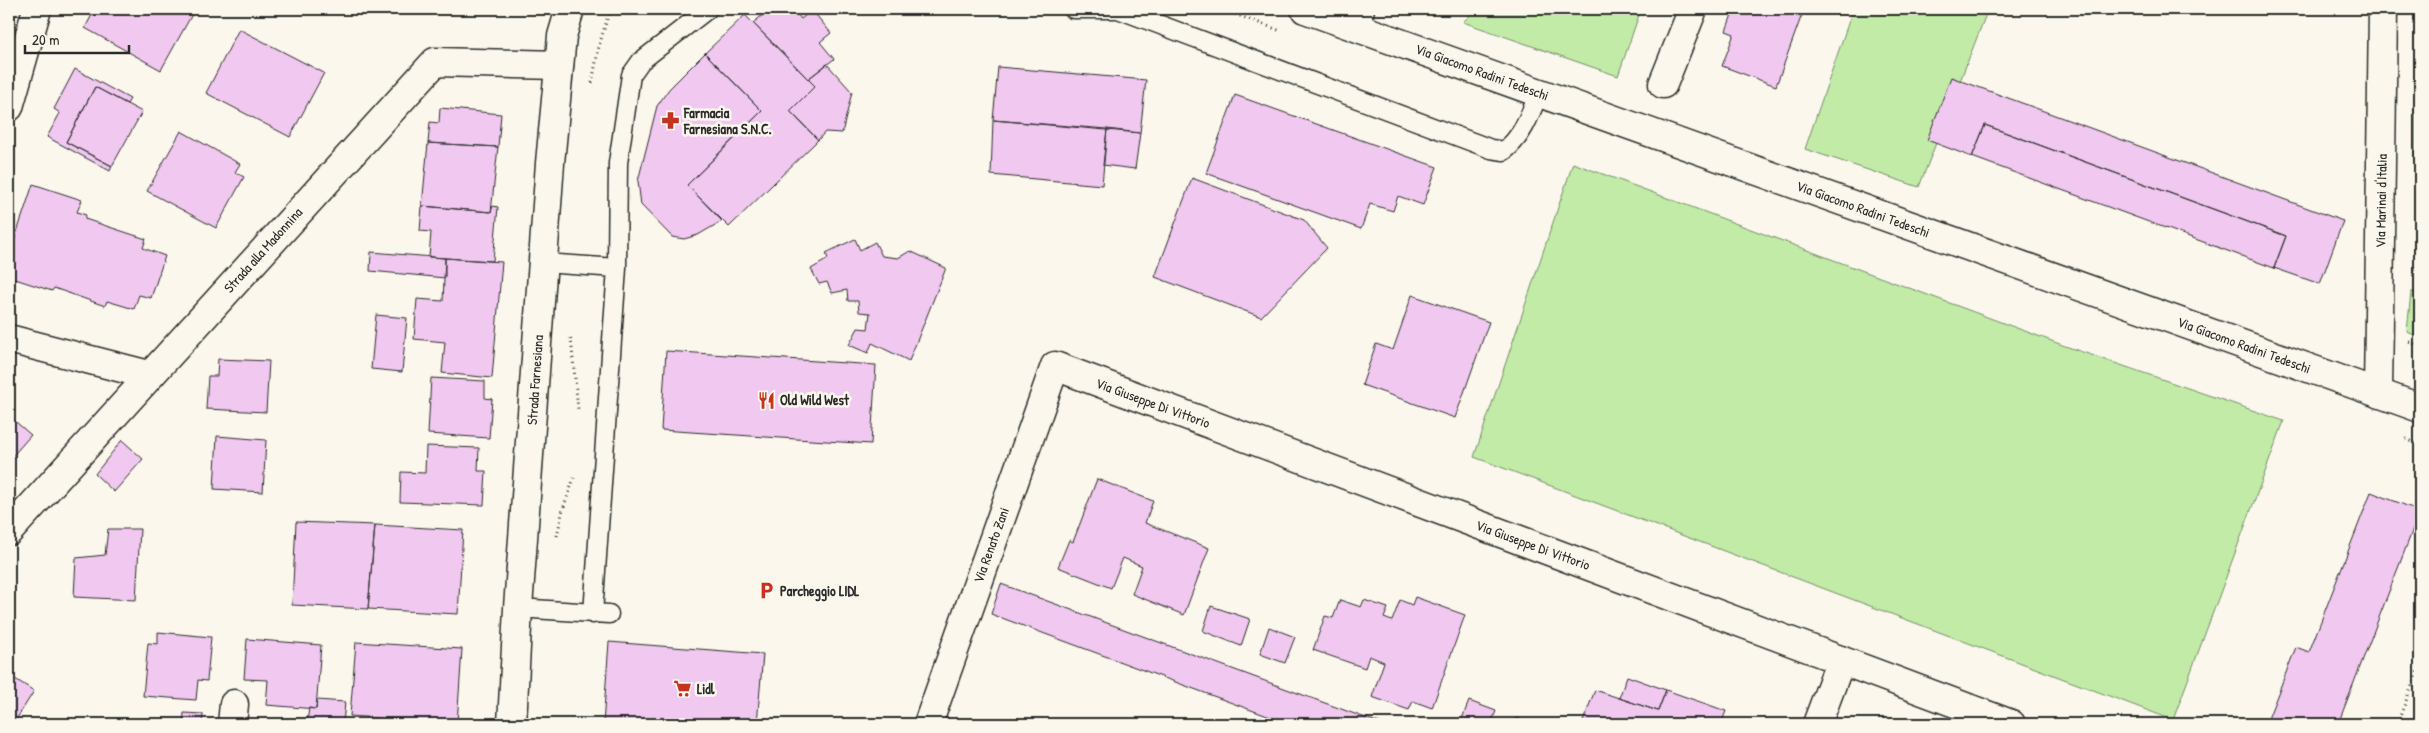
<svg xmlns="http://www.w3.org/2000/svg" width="2429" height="733" font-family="'Patrick Hand',sans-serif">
<rect width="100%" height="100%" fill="#fbf7ec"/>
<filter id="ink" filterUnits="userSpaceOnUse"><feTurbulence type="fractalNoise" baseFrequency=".02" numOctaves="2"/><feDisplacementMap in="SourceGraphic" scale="10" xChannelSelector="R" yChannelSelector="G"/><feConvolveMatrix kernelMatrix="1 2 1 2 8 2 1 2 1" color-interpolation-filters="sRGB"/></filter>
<g filter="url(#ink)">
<!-- green -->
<path fill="#c1eba7" stroke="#768b69" d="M1476,9H1641L1618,76L1463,22Z
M1853,9H1988L1919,187L1805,149Z
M2416,9H2420V167L2415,165Z
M1573,163L2065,346L2284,421L2173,720L1474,457Z
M2411,292H2420V337L2407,332Z"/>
<!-- building -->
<path fill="#f0c8f0" stroke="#2b2b2b" d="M95,9H195L161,70L85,28Z
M770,9H793L801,19L812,10L831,33L820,42L834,59L808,79L753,23Z
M1734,9H1804L1776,86L1722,66L1734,34L1726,31Z
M745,15L815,86L790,111L818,140L729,227L687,185L762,111L705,53Z
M239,29L324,73L290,137L206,93Z
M705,53L762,111L687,185L722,221L698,235L684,239L672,237L641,205L638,181L657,106L669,89Z
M827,64L852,92L842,133L825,132L818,140L790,111L815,86L808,79Z
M998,67L1146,80L1140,133L993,120Z
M75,69L130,99L127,104L95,87L66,142L112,166L110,171L47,137L60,113L54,109Z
M1951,77L2343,221L2320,284L2274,268L2286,236L1985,125L1972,157L1927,140Z
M95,87L142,112L112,166L66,142Z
M1235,95L1437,167L1423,205L1398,196L1393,211L1370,204L1361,229L1206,173Z
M440,108L501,114L498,147L428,143L430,122L439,123Z
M993,120L1107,129L1102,185L991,175Z
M1985,125L2286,236L2274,268L1972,157Z
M1107,129L1140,133L1135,169L1103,165Z
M181,131L240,164L235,172L244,177L216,228L147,191Z
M428,143L498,147L491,212L422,206Z
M1192,178L1304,220L1327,248L1261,317L1155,277Z
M33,184L82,200L77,212L86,215L85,219L146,239L143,248L165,256L151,298L139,295L134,309L107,301L105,306L54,288L52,291L9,277V256Z
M422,206L491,212L493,206L498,207L493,261L429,257L431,232L420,231Z
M855,239L860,250L875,242L882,256L898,258L910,251L946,268L909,361L872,343L868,353L849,345L858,328L868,329L870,313L859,312L858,301H848L847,290L832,293L827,282L819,284L811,269L828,259L826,253Z
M371,252L445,258V278L370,271Z
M445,258L502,262L492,378L442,373L445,342L414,339L417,299L443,301Z
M1412,295L1489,322L1455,418L1362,385L1376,344L1393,350Z
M376,315L407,318L402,372L371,369Z
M666,351L876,365L871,444L661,430Z
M218,359L269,361L266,412L206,409L208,376H217Z
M431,378L485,381V398L492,399L489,438L428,434Z
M9,416L31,435L9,460Z
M217,436L266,440L263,492L214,489Z
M122,440L143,459L114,492L95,474Z
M426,446L479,448L478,471H486L484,505L400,502L401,472L425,473Z
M1097,479L1153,501L1145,523L1209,548L1184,615L1132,594L1142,566L1123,558L1111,588L1058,567L1069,540L1073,542Z
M2371,492L2420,511L2338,724H2266L2296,647L2309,652Z
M296,522L375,525L368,609L292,605Z
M375,525L463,530L458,614L368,609Z
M108,529H140L136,600L74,597L76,558L105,555Z
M1001,584L1382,724H1289L991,614Z
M1415,597L1465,615L1432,708L1413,701L1409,710L1372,697L1384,662L1369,656L1365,668L1313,650L1325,616L1333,618L1340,600L1361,607L1364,600L1388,608L1384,618L1392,621L1400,600L1412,605Z
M1211,606L1250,619L1241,646L1203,631Z
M1269,627L1295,637L1285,663L1260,654Z
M158,632L211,637L207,681L198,680L196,700L143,696L148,643L158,644Z
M247,639L321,645L316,709L266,705L268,680L244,679Z
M356,642L462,649L457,724L350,716Z
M609,642L763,654L757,724H603Z
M9,675L34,691L14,723L9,719Z
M1627,676L1666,690L1658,711L1619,698Z
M1595,690L1658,711L1666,690L1726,711L1721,724H1582Z
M317,700L345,702L343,724L307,722L309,708L316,709Z
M1469,701L1496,711L1491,724H1460Z
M184,713L203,714L202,724H183Z
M1516,718L1534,724H1513Z
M280,720L313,724H279Z"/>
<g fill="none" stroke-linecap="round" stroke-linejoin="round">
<defs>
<path id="lane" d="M1073,9H1119
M1118,9L1491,149L1504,151C1523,136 1530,115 1539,92
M543,263L617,268
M518,608L609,614
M593,614L617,268L618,163L631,75L641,61L708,9"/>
<path id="street" d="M1354,26L1360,9
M1663,84L1693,9
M9,107L37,9
M9,339L149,375
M2378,393L2383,9
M9,531L435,62L559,65
M232,724L234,704
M928,724L1055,366L2011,724
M1817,724L1841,660"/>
<path id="secondary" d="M1305,9L2420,408
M512,724L518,608L550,163L562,36L570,9"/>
</defs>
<!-- lane casing -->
<use href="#lane" stroke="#2b2b2b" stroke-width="21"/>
<!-- street casing -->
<use href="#street" stroke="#2b2b2b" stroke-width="31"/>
<!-- secondary casing -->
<use href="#secondary" stroke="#2b2b2b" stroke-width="31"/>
<!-- path -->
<path stroke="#2b2b2b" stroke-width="3" stroke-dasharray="1 4" stroke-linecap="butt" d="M1221,9L1281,31
M592,83L599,46L610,9
M571,338L578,409
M2409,342L2420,346
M2406,439L2420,445
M557,536L563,509L574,478
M2397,724L2420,665"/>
<!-- lane -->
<use href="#lane" stroke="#fbf7ec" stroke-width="18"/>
<!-- street -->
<use href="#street" stroke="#fbf7ec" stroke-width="28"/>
<!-- secondary -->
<use href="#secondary" stroke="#fbf7ec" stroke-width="28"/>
</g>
</g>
<!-- icons -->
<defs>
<symbol id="pharmacy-bare" viewBox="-9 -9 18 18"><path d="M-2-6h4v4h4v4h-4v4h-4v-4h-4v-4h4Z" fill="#c8321e" stroke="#fbf7ec" stroke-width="2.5" paint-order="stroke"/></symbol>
<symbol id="restaurant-bare" viewBox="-9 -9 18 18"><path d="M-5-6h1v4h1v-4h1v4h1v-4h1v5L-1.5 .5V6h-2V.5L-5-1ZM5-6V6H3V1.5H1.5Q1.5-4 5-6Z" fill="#c8321e" stroke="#fbf7ec" stroke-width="2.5" paint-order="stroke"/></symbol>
<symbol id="parking-bare" viewBox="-9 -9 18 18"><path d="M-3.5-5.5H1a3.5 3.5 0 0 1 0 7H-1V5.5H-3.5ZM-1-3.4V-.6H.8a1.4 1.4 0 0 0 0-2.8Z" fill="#c8321e" stroke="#fbf7ec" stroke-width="2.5" paint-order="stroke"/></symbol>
<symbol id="supermarket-bare" viewBox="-9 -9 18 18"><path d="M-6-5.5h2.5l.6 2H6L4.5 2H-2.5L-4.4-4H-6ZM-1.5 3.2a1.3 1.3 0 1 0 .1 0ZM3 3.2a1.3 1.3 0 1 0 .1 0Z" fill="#c8321e" stroke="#fbf7ec" stroke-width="2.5" paint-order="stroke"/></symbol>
</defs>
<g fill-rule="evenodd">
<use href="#pharmacy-bare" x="658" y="108" width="25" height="25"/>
<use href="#restaurant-bare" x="754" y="388" width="25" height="25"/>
<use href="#parking-bare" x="754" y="578" width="25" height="25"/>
<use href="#supermarket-bare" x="670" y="676" width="25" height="25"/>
</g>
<g text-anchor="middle" stroke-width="5" stroke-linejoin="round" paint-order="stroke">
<!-- street labels -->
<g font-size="14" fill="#2b2b2b" stroke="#fbf7ec">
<text transform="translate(1482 72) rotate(20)" y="5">Via Giacomo Radini Tedeschi</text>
<text transform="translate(2381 201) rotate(-89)" y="5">Via Marinai d'Italia</text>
<text transform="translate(1863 209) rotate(20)" y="5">Via Giacomo Radini Tedeschi</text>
<text transform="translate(263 250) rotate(-48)" y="5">Strada alla Madonnina</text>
<text transform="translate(2244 345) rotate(20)" y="5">Via Giacomo Radini Tedeschi</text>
<text transform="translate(535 380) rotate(-86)" y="5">Strada Farnesiana</text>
<text transform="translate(1153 403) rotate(20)" y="5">Via Giuseppe Di Vittorio</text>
<text transform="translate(991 545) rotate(-70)" y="5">Via Renato Zani</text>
<text transform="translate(1533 545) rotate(20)" y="5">Via Giuseppe Di Vittorio</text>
</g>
<!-- poi labels -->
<g font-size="14" font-weight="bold" fill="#2b2b2b" stroke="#fbf7ec" text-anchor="start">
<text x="684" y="118">Farmacia<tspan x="684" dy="16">Farnesiana S.N.C.</tspan></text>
<text x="780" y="405">Old Wild West</text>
<text x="780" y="596">Parcheggio LIDL</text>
<text x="697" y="694">Lidl</text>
</g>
</g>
<!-- margin -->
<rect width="2429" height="733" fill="none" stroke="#fbf7ec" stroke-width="30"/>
<rect x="15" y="15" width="2399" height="703" fill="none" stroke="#2b2b2b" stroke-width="2" filter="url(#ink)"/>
<!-- scale -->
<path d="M25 45v8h104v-8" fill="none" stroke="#2b2b2b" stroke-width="2.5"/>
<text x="32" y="45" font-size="15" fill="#2b2b2b" stroke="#fbf7ec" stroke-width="4" paint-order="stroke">20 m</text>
</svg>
